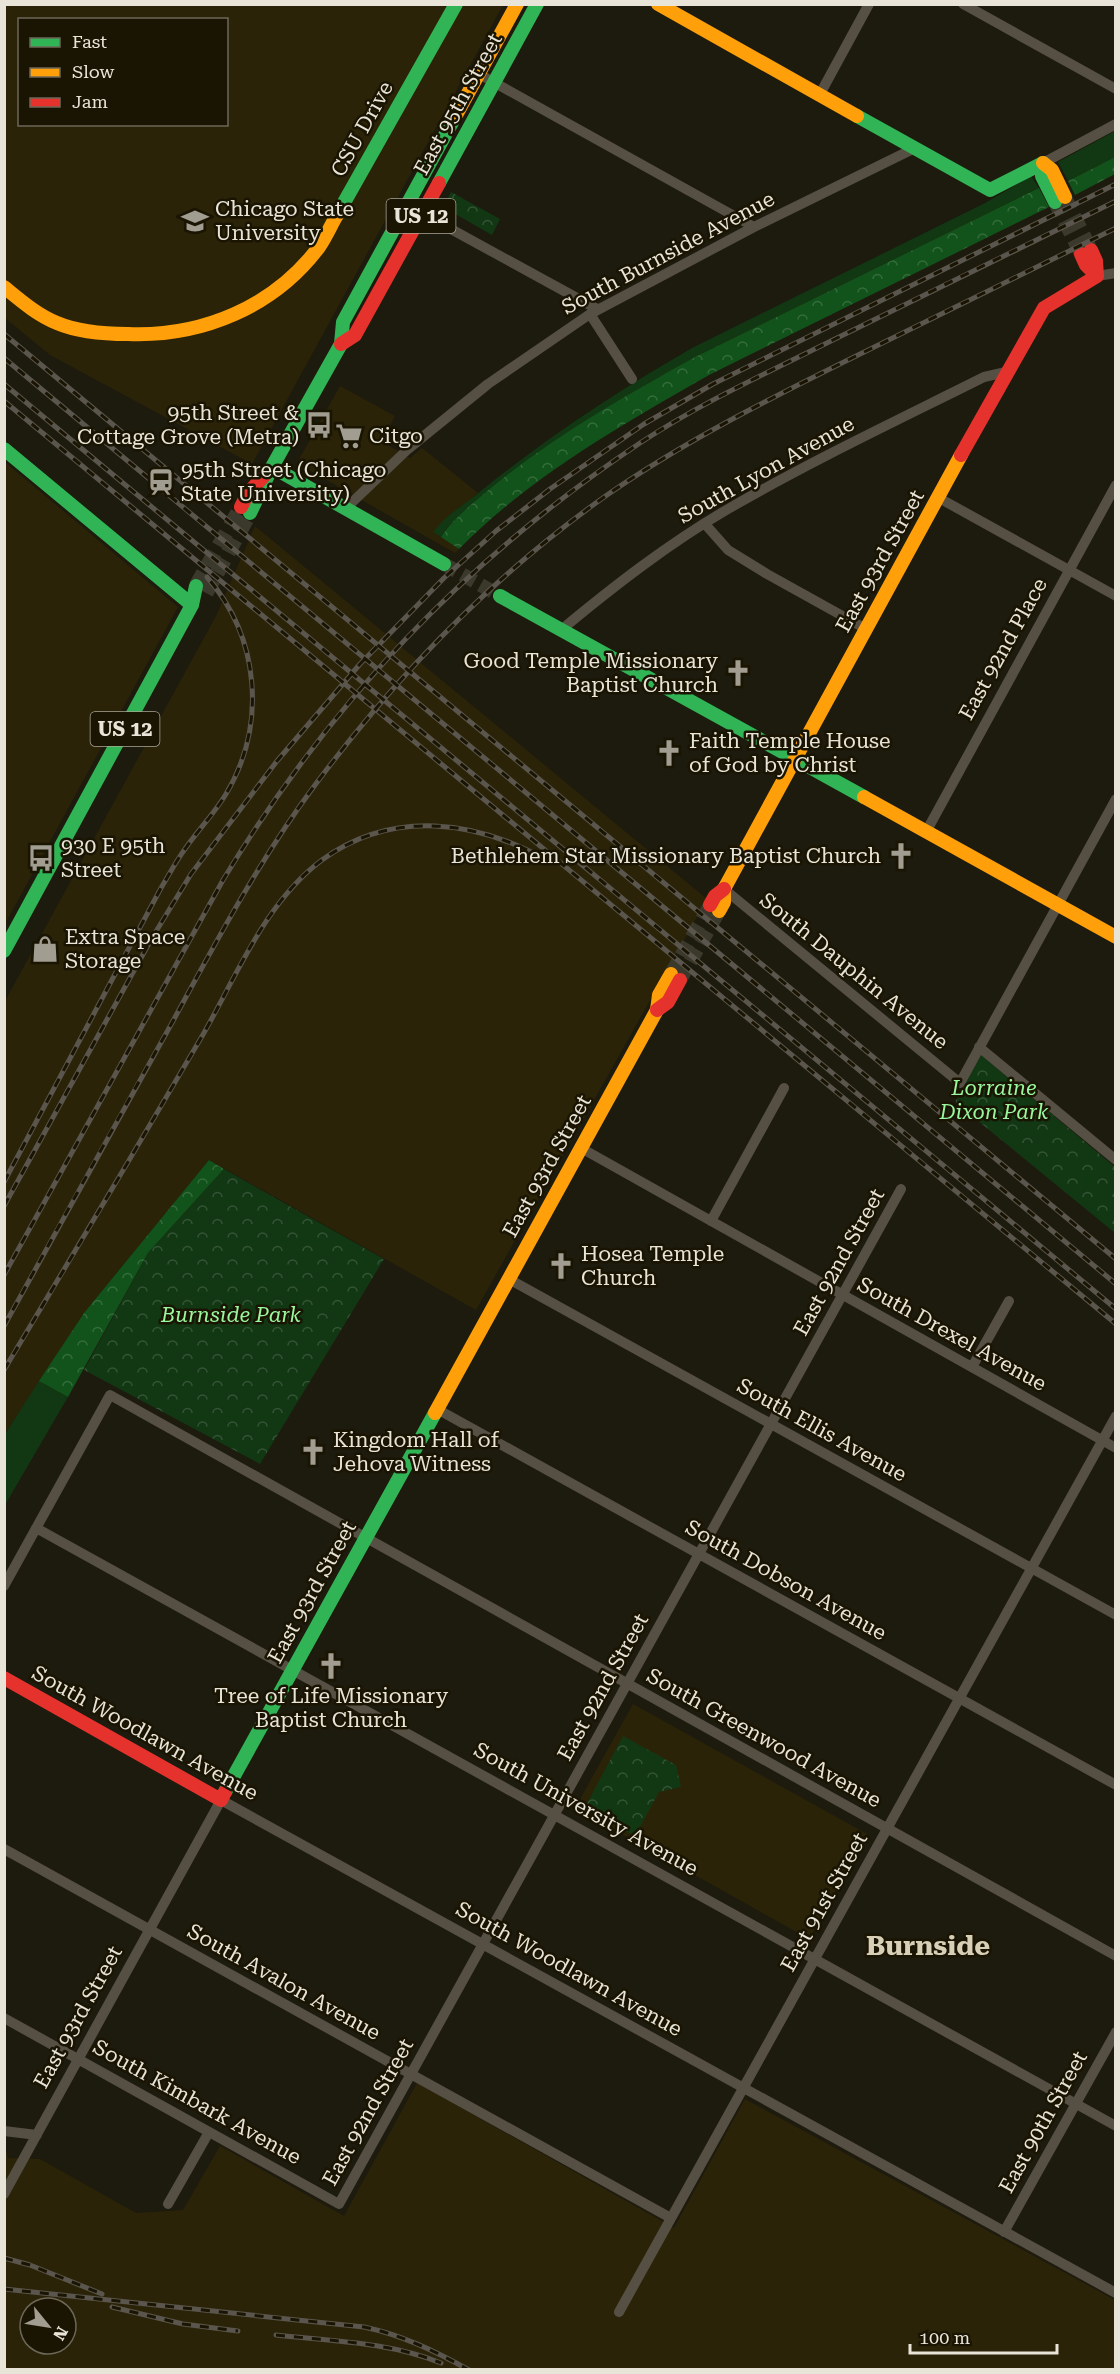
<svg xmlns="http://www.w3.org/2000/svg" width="1120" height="2374" font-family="'Roboto Serif',serif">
<defs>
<pattern id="forest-crowns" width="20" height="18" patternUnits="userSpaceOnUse" patternTransform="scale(1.5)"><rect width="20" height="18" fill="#11531a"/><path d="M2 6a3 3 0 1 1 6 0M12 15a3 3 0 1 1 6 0" fill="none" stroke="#346c3b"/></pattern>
<pattern id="park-crowns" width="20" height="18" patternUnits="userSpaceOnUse" patternTransform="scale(1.5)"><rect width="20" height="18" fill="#113713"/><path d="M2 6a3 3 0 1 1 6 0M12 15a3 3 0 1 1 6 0" fill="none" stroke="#345435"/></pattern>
</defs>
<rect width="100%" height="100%" fill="#1d1a0e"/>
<!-- built -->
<path fill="#2b2308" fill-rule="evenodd" d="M4,5H503L252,464L50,355L5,318ZM20,20H226V124H20Z
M340,386L395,416L382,442L410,458L422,448L478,493L450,515L434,532L459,549L455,553L300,465L298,461Z
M5,462L178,607L5,924Z
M255,526L707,899L476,1310L209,1160L84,1313L5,1434V1001L216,616Z
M633,1704L867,1834L809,1939L575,1808Z
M417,2083L674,2228L745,2099L1115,2300V2369L5,2370V2145L8,2158L40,2159L136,2213L183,2210L220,2146L344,2216ZM30,2308H66V2344H30Z"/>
<!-- grass -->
<path fill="#113713" d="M1115,131V157L1068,181L1058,162Z
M1031,176L1039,188L695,357C623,397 550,439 486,492C469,506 453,519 441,537L433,532C446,515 466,503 482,490C548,437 619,390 692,348L985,203Z
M39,1381L68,1397L5,1505V1434Z"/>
<!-- forest -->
<path fill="url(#forest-crowns)" d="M1115,157V174L1075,195L1068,181Z
M1039,188L1049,207L711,374C623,424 531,476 459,549L441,537C453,519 469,506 486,492C549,439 623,397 695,357Z
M209,1160L224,1169L148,1253L68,1397L39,1381L84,1313Z"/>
<!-- park -->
<path fill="url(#park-crowns)" d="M451,192L500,219L492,235L443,207Z
M981,1055L1115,1167V1233L955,1102Z
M224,1169L384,1259L260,1464L84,1370L148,1253Z
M623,1736L676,1765L681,1787L659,1792L635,1836L584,1809Z"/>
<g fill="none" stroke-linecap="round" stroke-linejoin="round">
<!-- secondary-tunnel -->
<path stroke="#3b382c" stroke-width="14" stroke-dasharray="14 7" stroke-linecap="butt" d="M1065,197L1091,250
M1055,202L1081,254
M444,564L500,596
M671,974L710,905
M680,980L719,911"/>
<!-- primary-tunnel -->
<path stroke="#3b382c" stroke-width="15" stroke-dasharray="15 8" stroke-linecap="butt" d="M196,586L241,507
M206,593L250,513"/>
<!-- street -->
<path stroke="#564f44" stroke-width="10" d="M963,4L1116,89
M479,74L754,227
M820,94L869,4
M1043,163L1116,124
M407,205L597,309
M1097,276L1116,273
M590,314L632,379
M939,498L1116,596
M345,509L408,449L488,384L590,314L754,227L915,148
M705,524L728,550L767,574L866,629
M561,630C614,586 668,544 728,509C811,461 898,420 984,377L1006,372
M926,832L1116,485
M724,889L960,1083L1116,799
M979,1047L1116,1160
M581,1148L1116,1448
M711,1221L784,1088
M509,1279L1116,1615
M972,1367L1009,1301
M437,1409L1116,1785
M36,1528L1116,2126
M4,1586L110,1395L1116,1956
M4,1849L671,2218
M4,2018L339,2204L901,1189
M4,2131L37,2135
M4,2194L221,1800L1116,2293
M168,2204L209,2132
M1004,2232L1116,2032
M619,2312L1116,1416"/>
<!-- fast -->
<path stroke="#30b455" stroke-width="14" d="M857,116L990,190L1043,163
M1043,163L1042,176L1055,202
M439,183L537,4
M337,215L456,4
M4,449L192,605
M272,467L444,564
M250,513L272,467L341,344L343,322L455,117
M500,596L864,797
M4,951L192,605L196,586
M225,1792L435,1413"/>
<!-- slow -->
<path stroke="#ff9f0a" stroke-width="14" d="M658,4L857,116
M455,117L517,4
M1043,163L1052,170L1065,197
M4,287C20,300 37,315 57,323C78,332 105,334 128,334C202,337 274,307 319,247C326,237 331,225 337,215
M864,797L1116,937
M719,911L724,902V889L961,455
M435,1413L657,1010L659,995L671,974"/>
<!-- jam -->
<path stroke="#e5322d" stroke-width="14" d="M1091,250L1096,261L1097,276
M1081,254L1086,265L1097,276
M341,344L355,335L439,183
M961,455L1044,308L1097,276
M241,507L248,493L264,476
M710,905L715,896L724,889
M657,1010L668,1002L680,980
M4,1678L221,1800L225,1792"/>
<defs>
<path id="rail" d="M4,334L1116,1259
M4,358L1116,1284
M4,384L1116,1309
M4,401L1116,1324
M4,1182L161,888C169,875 176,861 185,849C198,830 214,814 226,794C267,725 260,638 207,577
M4,1206L152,938L191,874L277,761L360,664L444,578L496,531L550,489L644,424L713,384L1116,184
M4,1275L223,880C331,701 466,559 640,443C702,402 771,371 837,338C930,292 1023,246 1116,201
M4,1326C60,1224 116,1122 173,1021C217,940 260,859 315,785C397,675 495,574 607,495C685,441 769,399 854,357C941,314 1028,271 1116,228
M4,1370C70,1260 136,1149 201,1038C236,978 264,903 322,860C392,809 477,820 548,861
M4,2258L30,2265L102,2294
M4,2289L364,2327C402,2335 435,2351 469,2370
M112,2307L183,2324L238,2331
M276,2335C332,2341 389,2342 441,2363"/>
</defs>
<!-- rail casing -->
<use href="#rail" stroke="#5a564d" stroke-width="5"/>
<!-- rail -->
<use href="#rail" stroke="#1a1402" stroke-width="3" stroke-dasharray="9" stroke-linecap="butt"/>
</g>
<!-- icons -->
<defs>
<symbol id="university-bare" viewBox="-9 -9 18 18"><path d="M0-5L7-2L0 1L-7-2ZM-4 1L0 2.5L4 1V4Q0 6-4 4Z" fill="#a19d91" stroke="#1a1402" stroke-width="2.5" paint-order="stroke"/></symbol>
<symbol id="bus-bare" viewBox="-9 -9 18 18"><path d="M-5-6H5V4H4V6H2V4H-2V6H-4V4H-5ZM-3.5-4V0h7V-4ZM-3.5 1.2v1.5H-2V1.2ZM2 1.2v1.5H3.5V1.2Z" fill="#a19d91" stroke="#1a1402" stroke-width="2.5" paint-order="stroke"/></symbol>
<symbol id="supermarket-bare" viewBox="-9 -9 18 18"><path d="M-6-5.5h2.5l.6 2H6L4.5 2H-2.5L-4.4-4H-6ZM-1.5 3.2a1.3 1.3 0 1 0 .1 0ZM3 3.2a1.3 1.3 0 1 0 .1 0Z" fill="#a19d91" stroke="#1a1402" stroke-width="2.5" paint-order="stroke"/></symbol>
<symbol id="station-bare" viewBox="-9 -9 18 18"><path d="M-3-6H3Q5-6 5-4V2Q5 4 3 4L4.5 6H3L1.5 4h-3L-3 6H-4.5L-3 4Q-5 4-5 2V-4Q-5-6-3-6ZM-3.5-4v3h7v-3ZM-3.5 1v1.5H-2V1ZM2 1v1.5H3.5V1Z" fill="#a19d91" stroke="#1a1402" stroke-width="2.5" paint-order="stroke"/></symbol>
<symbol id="church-bare" viewBox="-9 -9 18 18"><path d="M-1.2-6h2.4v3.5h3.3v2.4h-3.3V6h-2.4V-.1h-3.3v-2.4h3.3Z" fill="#a19d91" stroke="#1a1402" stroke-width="2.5" paint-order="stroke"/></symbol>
<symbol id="shop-bare" viewBox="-9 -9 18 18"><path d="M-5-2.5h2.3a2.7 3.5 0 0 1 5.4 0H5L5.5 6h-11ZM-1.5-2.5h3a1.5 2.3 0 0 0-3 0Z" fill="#a19d91" stroke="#1a1402" stroke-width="2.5" paint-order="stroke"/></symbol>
</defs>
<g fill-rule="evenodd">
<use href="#university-bare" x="176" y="202" width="38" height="38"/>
<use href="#bus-bare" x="300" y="406" width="38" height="38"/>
<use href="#supermarket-bare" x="330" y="417" width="38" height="38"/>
<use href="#station-bare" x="142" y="463" width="38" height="38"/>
<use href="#church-bare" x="719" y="654" width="38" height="38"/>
<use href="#church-bare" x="650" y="734" width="38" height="38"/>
<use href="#church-bare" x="882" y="837" width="38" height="38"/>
<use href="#bus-bare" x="22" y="839" width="38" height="38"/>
<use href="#shop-bare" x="26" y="930" width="38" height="38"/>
<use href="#church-bare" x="542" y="1247" width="38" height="38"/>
<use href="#church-bare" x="294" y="1433" width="38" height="38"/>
<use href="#church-bare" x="312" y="1647" width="38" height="38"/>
</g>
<g text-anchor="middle" stroke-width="5" stroke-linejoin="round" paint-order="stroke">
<!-- shield labels -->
<g fill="#1a1402" stroke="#aaa697" stroke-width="1.5">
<rect x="386.5" y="199" width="69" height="34" rx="4.5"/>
<rect x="90.5" y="712" width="69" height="34" rx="4.5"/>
</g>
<g font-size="20" font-weight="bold" fill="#e8e4d7">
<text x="421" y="223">US 12</text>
<text x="125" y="736">US 12</text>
</g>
<!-- street labels -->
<g font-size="21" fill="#e8e4d7" stroke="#1a1402">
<text transform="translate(458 104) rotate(-61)" y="7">East 95th Street</text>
<text transform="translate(362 129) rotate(-61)" y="7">CSU Drive</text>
<text transform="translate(668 253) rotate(-28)" y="7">South Burnside Avenue</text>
<text transform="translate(766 470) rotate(-29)" y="7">South Lyon Avenue</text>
<text transform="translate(880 561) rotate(-61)" y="7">East 93rd Street</text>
<text transform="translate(1003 649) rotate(-61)" y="7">East 92nd Place</text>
<text transform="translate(854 971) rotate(39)" y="7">South Dauphin Avenue</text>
<text transform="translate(547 1166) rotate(-61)" y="7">East 93rd Street</text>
<text transform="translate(839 1262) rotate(-61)" y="7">East 92nd Street</text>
<text transform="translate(952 1334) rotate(29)" y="7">South Drexel Avenue</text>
<text transform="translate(822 1430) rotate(29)" y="7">South Ellis Avenue</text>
<text transform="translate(786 1580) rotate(29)" y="7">South Dobson Avenue</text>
<text transform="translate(312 1592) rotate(-61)" y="7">East 93rd Street</text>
<text transform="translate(603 1687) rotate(-61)" y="7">East 92nd Street</text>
<text transform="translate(145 1733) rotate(29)" y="7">South Woodlawn Avenue</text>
<text transform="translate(764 1738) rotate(29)" y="7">South Greenwood Avenue</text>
<text transform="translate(586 1809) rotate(29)" y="7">South University Avenue</text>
<text transform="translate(824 1902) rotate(-61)" y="7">East 91st Street</text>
<text transform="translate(569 1969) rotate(29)" y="7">South Woodlawn Avenue</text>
<text transform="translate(284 1982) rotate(29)" y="7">South Avalon Avenue</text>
<text transform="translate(78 2017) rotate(-61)" y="7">East 93rd Street</text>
<text transform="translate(197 2102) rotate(29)" y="7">South Kimbark Avenue</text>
<text transform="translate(368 2112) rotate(-61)" y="7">East 92nd Street</text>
<text transform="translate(1043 2122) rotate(-61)" y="7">East 90th Street</text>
</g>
<!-- poi labels -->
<g font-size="21" fill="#e8e4d7" stroke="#1a1402" text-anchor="start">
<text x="215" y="216">Chicago State<tspan x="215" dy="24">University</tspan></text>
<text x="299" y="420" text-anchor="end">95th Street &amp;<tspan x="299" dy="24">Cottage Grove (Metra)</tspan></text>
<text x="369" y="443">Citgo</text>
<text x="181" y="477">95th Street (Chicago<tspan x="181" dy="24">State University)</tspan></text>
<text x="718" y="668" text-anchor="end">Good Temple Missionary<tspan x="718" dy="24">Baptist Church</tspan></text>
<text x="689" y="748">Faith Temple House<tspan x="689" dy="24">of God by Christ</tspan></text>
<text x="61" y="853">930 E 95th<tspan x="61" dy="24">Street</tspan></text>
<text x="881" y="863" text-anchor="end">Bethlehem Star Missionary Baptist Church</text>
<text x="65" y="944">Extra Space<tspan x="65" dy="24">Storage</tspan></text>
<text x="581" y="1261">Hosea Temple<tspan x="581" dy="24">Church</tspan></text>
<text x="333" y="1447">Kingdom Hall of<tspan x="333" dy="24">Jehova Witness</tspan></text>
<text x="331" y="1703" text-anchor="middle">Tree of Life Missionary<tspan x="331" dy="24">Baptist Church</tspan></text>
</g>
<!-- park labels -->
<g font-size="21" font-style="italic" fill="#99f79d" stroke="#1a1402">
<text x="994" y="1095">Lorraine<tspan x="994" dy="24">Dixon Park</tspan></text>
<text x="231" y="1322">Burnside Park</text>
</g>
<!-- district labels -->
<g font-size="27" font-weight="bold" fill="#d7cfb6" stroke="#1a1402">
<text x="928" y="1955">Burnside</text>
</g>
</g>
<!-- border -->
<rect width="1120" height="2374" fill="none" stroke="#e8e4d7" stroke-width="12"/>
<!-- legend -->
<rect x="18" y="18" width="210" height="108" fill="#1a1402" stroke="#6c6757" stroke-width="1.5"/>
<rect x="30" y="38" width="30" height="9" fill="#30b455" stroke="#6c6757" stroke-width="1.5"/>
<text x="72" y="48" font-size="18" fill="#e8e4d7">Fast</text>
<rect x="30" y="68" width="30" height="9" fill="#ff9f0a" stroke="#6c6757" stroke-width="1.5"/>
<text x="72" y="78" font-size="18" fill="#e8e4d7">Slow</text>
<rect x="30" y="98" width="30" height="9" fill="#e5322d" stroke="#6c6757" stroke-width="1.5"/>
<text x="72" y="108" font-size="18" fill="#e8e4d7">Jam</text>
<!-- north arrow -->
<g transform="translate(48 2326) rotate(120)"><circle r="28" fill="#1a1402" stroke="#6c6757" stroke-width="1.5"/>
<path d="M0-4.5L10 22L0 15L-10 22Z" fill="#a19d91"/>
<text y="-9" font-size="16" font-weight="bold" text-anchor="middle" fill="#e8e4d7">N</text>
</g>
<!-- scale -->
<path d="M910 2344v9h147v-9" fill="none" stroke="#e8e4d7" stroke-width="3"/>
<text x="919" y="2344" font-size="18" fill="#e8e4d7" stroke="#1a1402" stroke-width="4.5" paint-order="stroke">100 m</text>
</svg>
